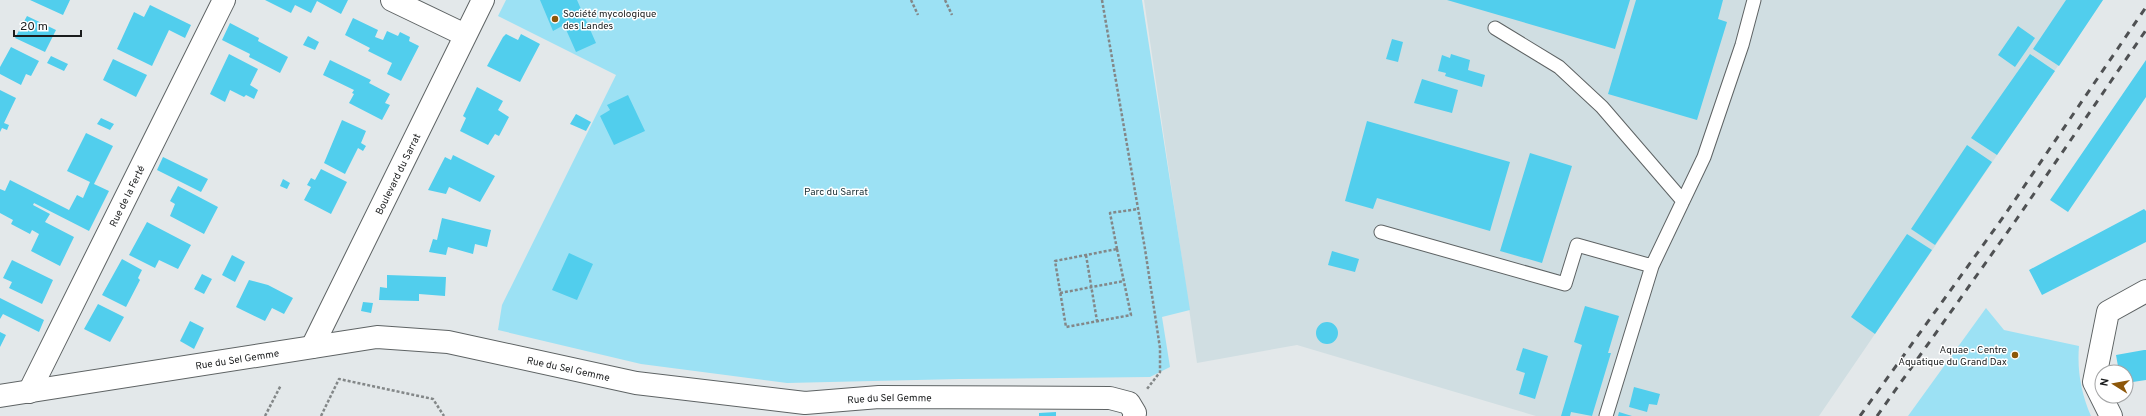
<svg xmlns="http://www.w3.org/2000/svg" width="2146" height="416" font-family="Overpass,sans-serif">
<rect width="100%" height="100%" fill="#e3e8ea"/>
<!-- built -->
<path fill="#d0dee2" d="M1144,0H2103L1819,416H1536L1297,345L1197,363Z"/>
<!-- green -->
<path fill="#9ce1f4" d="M506,0H1142L1190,310L1162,317L1170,367L1150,377L959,379L787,383L641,364L498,330L502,305L616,75L498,16Z
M1986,308L2004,330L2079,346C2077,370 2081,393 2091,416H1908Z"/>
<!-- building -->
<path fill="#51ceed" d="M30,0H70L63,15Z
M265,0H348L341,14L317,1L311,13L295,5L291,13Z
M540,0H577L596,43L576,52L564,25L553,31Z
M1447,0H1630L1615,49Z
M1636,0H1723L1718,19L1727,22L1697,120L1608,94Z
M2066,0H2103L2059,66L2033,49Z
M150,5L191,25L185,38L169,30L152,66L117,49L134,12L144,17Z
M27,16L56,30L45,52L15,38Z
M353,18L378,30L375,37L383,40L387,31L398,36L400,32L410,37L409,41L419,46L401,81L387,74L392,63L368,51L370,48L345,35Z
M230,23L259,38L258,41L288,57L280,73L249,57L250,54L222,40Z
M2018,26L2035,38L2015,67L1998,55Z
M506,34L518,40L521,34L540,44L520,82L487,66L503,37Z
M308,36L319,42L315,50L303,45Z
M1392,39L1403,42L1398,62L1386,59Z
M11,47L39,61L31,76L26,74L21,85L0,74V67Z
M229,54L258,69L250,85L258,90L254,99L246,95L244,97L230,90L225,102L210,94Z
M1451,54L1470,60L1468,70L1485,75L1482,87L1445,76L1446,73L1438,71L1442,55L1450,58Z
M2030,54L2055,71L1997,155L1971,138Z
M51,56L68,64L64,71L47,63Z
M113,59L147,75L136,97L103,80Z
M330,60L371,80L369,83L390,94L385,103L390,105L382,120L349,103L354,94L352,93L354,90L323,75Z
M2146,60V97L2068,212L2050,200Z
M1422,79L1458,90L1452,113L1414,103Z
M477,87L503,101L498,110L509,117L499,136L495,134L488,145L460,131L466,118L463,116Z
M0,90L16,98L4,123L9,125L7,130L2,128L0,132Z
M628,95L645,131L614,145L600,116L610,110L607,105Z
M576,114L591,122L586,131L570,124Z
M101,118L114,124L110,130L97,124Z
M342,120L366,131L361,143L366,146L363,151L358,148L345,174L324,163Z
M1367,121L1510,162L1490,231L1377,198L1373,209L1345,201Z
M86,133L113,146L94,184L109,191L89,231L34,203L33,205L50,214L45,222L74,237L60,266L31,251L39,234L32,230L30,234L11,224L13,220L0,213V189L5,191L10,180L69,210L77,195L83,198L90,182L67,171Z
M1967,145L1992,162L1935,245L1911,229Z
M1530,153L1572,166L1542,263L1500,251Z
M453,155L495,176L480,202L449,187L446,194L428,190L445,157L451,160Z
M163,157L208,179L201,192L157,170Z
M321,169L347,182L331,214L304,200L311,187L307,185L311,178L315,180Z
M283,179L290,183L287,189L280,186Z
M178,186L218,207L204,234L170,216L175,204L170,201Z
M2144,209L2146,211V242L2042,295L2029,270Z
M442,218L491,230L487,247L475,244L473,254L448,247L446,255L429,252L433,239L437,240Z
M147,222L191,245L178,269L159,260L155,268L129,255Z
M1907,234L1932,250L1875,334L1851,317Z
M1332,251L1359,259L1355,272L1328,265Z
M569,253L593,264L577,300L552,290Z
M232,255L245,262L235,282L222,275Z
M122,259L142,270L138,278L140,280L126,307L102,295Z
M12,260L53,280L42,304L9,288L12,282L3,278Z
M202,274L212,279L204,294L194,289Z
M387,275L446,277L445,296L419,294V301L379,300L380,287L387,288Z
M249,280L268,285L293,298L284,314L272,308L265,321L236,307Z
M0,298L44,320L39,332L3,314L0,319Z
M363,302L373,303L371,313L361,311Z
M98,304L124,317L110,342L84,329Z
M1585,306L1619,316L1608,353H1611L1592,416L1571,412L1570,416H1561L1582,345L1574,342Z
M190,321L204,328L194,349L180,341Z
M1316 333a11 11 0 1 1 22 0a11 11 0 1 1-22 0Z
M0,332L6,335L0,347Z
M1523,348L1548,356L1535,399L1519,394L1525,373L1516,370Z
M2144,350H2146V380L2126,383V372H2119L2116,355Z
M1634,387L1660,394L1657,405L1649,404L1647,412L1629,407Z
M1056,412V416H1039V413Z
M1619,412L1632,416H1618Z"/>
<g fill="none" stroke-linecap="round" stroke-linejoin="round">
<defs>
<path id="lane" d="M1495,28L1559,67L1602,107L1683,201
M1381,232L1565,284L1577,245L1652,266L1606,416
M1652,266L1704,157L1742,45L1754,0"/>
<g id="street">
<path d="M392,0L465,35"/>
<path id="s1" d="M312,347L483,0"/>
<path id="s2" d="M29,392L224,0"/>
<path id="s3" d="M0,396L377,337L448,342L636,383L805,403L879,397L1110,398L1129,403L1135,413L1134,416"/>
<path d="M2111,416L2094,382L2108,312L2146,291"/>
</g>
</defs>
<!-- lane casing -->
<use href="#lane" stroke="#5e6364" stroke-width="15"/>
<!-- street casing -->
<use href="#street" stroke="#5e6364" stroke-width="24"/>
<!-- path -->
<path stroke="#838788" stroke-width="2.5" stroke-dasharray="3 2" stroke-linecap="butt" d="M911,0L918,15
M945,0L952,15
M1102,0L1145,249L1160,348V372L1147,389
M1117,249L1131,315L1066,327L1055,261Z
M1117,249L1110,213L1138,209
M1086,255L1097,321
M1060,293L1124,281
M265,416L281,385
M321,416L339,379L433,399L444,416"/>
<!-- lane -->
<use href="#lane" stroke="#fff" stroke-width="13"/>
<!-- street -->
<use href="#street" stroke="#fff" stroke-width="22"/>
<!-- rail -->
<path stroke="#4f5153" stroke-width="3" stroke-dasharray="7 7" stroke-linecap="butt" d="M1860,416L2004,216L2146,7
M1877,416L2016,220L2146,30"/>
</g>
<!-- markers -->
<g fill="#8d5709" stroke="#fff" stroke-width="1.5">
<circle cx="555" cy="19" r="4"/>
<circle cx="2015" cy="355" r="4"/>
</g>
<g text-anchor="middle" stroke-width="3" stroke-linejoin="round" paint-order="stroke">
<!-- poi labels -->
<g font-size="10" fill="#1a1c1d" stroke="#fff" text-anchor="start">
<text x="563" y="17">Société mycologique<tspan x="563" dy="12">des Landes</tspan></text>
<text x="2007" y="353" text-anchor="end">Aquae - Centre<tspan x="2007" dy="12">Aquatique du Grand Dax</tspan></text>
</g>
<!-- street labels -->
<g font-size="10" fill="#1a1c1d" stroke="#fff">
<text dy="4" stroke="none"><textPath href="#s1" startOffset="193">Boulevard du Sarrat</textPath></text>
<text dy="4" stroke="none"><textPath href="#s2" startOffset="219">Rue de la Ferté</textPath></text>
<text dy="4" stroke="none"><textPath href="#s3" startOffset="240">Rue du Sel Gemme</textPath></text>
<text dy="4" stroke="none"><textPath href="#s3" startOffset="576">Rue du Sel Gemme</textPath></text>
<text dy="4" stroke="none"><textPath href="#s3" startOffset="900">Rue du Sel Gemme</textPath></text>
</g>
<!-- park labels -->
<g font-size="10" fill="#20363c" stroke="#fff">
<text x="836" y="195">Parc du Sarrat</text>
</g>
</g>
<!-- north arrow -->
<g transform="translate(2114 384) rotate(281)"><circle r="19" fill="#ffffff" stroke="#a3a4a5"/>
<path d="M0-3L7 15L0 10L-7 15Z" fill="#8d5709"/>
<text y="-6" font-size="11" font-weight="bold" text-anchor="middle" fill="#1a1c1d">N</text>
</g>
<!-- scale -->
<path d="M14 30v6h67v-6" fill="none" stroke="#1a1c1d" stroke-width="2"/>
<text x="20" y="30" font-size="12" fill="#1a1c1d" stroke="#ffffff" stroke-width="3" paint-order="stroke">20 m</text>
</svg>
